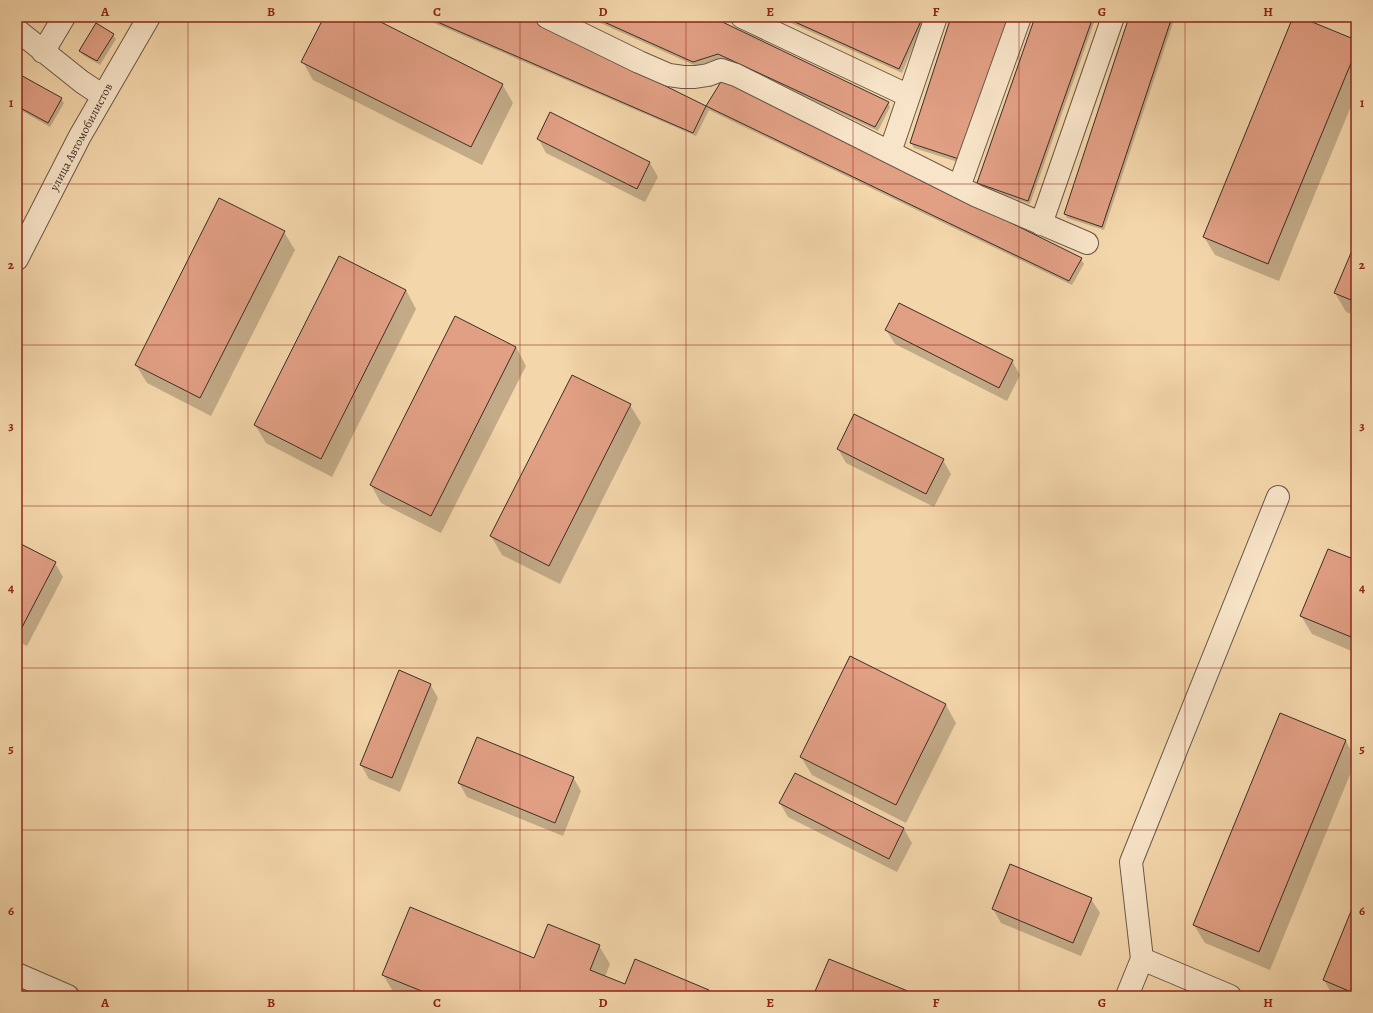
<svg xmlns="http://www.w3.org/2000/svg" width="1373" height="1013" font-family="Alegreya,serif">
<rect width="100%" height="100%" fill="#f4d6ab"/>
<filter id="stains"><feTurbulence type="fractalNoise" baseFrequency=".005" numOctaves="4"/><feColorMatrix values="0 0 0 0 .2 0 0 0 0 .09 0 0 0 0 .02 0 0 0 .5 -.17"/></filter>
<radialGradient id="worn" r=".72"><stop offset=".6" stop-color="#630" stop-opacity="0"/><stop offset="1" stop-color="#630" stop-opacity=".3"/></radialGradient>
<!-- shadow -->
<path fill="#0003" d="M325,17H369L502,84L513,103L482,165L313,80L303,62Z
M420,17H524L707,107L723,81L1081,259L1084,264L1072,285L709,110L696,136Z
M587,17H709L888,102L890,107L878,131L721,58L696,66Z
M778,17H910L920,22L922,26L902,73Z
M952,17H1012L964,164L914,148L911,143Z
M1036,17H1096L1030,204L980,187L978,182Z
M1130,17H1175L1104,230L1067,218L1065,214Z
M1294,17H1297L1356,41V94L1279,281L1215,255L1204,237Z
M113,35L116,39L100,65L83,55L80,51Z
M17,74L61,99L64,103L50,127L17,108Z
M538,138L650,163L658,177L645,202L546,153Z
M284,232L295,250L211,416L147,383L136,365Z
M1356,243V316L1346,312L1335,293Z
M406,290L416,309L332,477L266,443L255,425Z
M886,330L1012,361L1020,375L1007,401L895,344Z
M516,347L526,366L441,533L381,503L371,485Z
M630,405L641,423L560,584L502,555L491,536Z
M838,449L943,460L951,474L934,507L846,463Z
M17,543L55,563L63,577L27,646L17,641Z
M1356,561V653L1312,634L1301,616Z
M851,657L946,705L956,723L906,823L812,775L801,757Z
M430,684L438,698L400,792L369,779L361,765Z
M1281,714L1346,741L1356,760L1270,970L1205,943L1194,925Z
M573,777L581,791L563,836L467,797L459,783Z
M780,803L904,829L912,843L897,872L788,817Z
M1091,899L1100,913L1081,956L1001,923L993,909Z
M1356,901V996H1333L1324,980Z
M599,946L610,964L605,977L626,986L636,961L709,991L712,996H401L394,993L383,975L534,960Z"/>
<!-- building -->
<path fill="#e19f84" stroke="#3b2e27" d="M324,17H371L503,84L471,147L301,62Z
M426,17H526L706,106L693,133Z
M593,17H712L889,102L875,127L718,54L693,62Z
M784,17H912L921,21L899,69Z
M951,17H1008L962,160L910,143Z
M1035,17H1093L1028,201L977,183Z
M1129,17H1172L1102,227L1064,214Z
M1293,17H1300L1356,40V51L1268,264L1203,237Z
M96,23L114,34L97,61L79,51Z
M17,73L62,98L48,123L17,106Z
M722,80L1082,258L1069,281L706,106Z
M550,112L650,162L637,189L537,139Z
M219,198L285,231L200,398L135,365Z
M1356,241V302L1334,293Z
M339,256L406,290L321,459L254,425Z
M899,303L1013,360L999,388L885,330Z
M455,316L516,347L431,516L370,485Z
M572,375L631,404L549,566L490,536Z
M854,414L944,459L926,494L837,449Z
M17,542L56,562L19,633L17,632Z
M1328,549L1356,560V639L1300,616Z
M850,656L946,704L896,805L800,757Z
M399,670L431,684L392,778L360,765Z
M1280,713L1346,740L1259,952L1193,925Z
M477,737L574,777L555,823L458,783Z
M795,773L904,828L889,859L779,803Z
M1010,864L1092,898L1073,943L992,909Z
M1356,899V994L1323,980Z
M410,907L534,958L548,924L600,945L590,970L625,984L635,959L709,990L707,996H434L382,975Z
M829,959L920,996H813Z"/>
<g fill="none" stroke-linecap="round" stroke-linejoin="round">
<defs>
<path id="minor" d="M547,17L639,62L669,75L683,77H695L708,75L721,70L736,75L977,196L1087,243
M742,17L909,96
M17,30L82,82L103,96
M43,52L64,17
M890,152L936,17
M959,187L1020,17
M1041,224L1113,17
M17,259L80,136L149,17
M17,974L68,996
M1127,996L1142,959
M1230,996L1142,959L1131,862L1278,497"/>
</defs>
<!-- minor casing -->
<use href="#minor" stroke="#695848" stroke-width="24"/>
<!-- minor -->
<use href="#minor" stroke="#f8e4c8" stroke-width="22"/>
</g>
<!-- grid -->
<path fill="none" stroke="#8f2418" stroke-width="1" stroke-opacity="0.55" d="M188,17V996M354,17V996M520,17V996M686,17V996M853,17V996M1019,17V996M1185,17V996M17,184H1356M17,345H1356M17,506H1356M17,668H1356M17,830H1356"/>
<g text-anchor="middle" stroke-width="3" stroke-linejoin="round" paint-order="stroke">
<!-- street labels -->
<g font-size="12" fill="#3b2e27" stroke="#f8e4c8">
<text transform="translate(81 137) rotate(-62)" y="4">улица Автомобилистов</text>
</g>
</g>
<!-- margin -->
<rect width="1373" height="1013" fill="none" stroke="#f4d6ab" stroke-width="44"/>
<rect x="22" y="22" width="1329" height="969" fill="none" stroke="#8f2418" stroke-width="1.5"/>
<g font-size="13" text-anchor="middle" font-weight="bold" fill="#8f2418">
<text x="105" y="16">A</text>
<text x="271" y="16">B</text>
<text x="437" y="16">C</text>
<text x="603" y="16">D</text>
<text x="770" y="16">E</text>
<text x="936" y="16">F</text>
<text x="1102" y="16">G</text>
<text x="1268" y="16">H</text>
<text x="11" y="107">1</text>
<text x="1362" y="107">1</text>
<text x="11" y="269">2</text>
<text x="1362" y="269">2</text>
<text x="11" y="430">3</text>
<text x="1362" y="430">3</text>
<text x="11" y="592">4</text>
<text x="1362" y="592">4</text>
<text x="11" y="753">5</text>
<text x="1362" y="753">5</text>
<text x="11" y="915">6</text>
<text x="1362" y="915">6</text>
<text x="105" y="1007">A</text>
<text x="271" y="1007">B</text>
<text x="437" y="1007">C</text>
<text x="603" y="1007">D</text>
<text x="770" y="1007">E</text>
<text x="936" y="1007">F</text>
<text x="1102" y="1007">G</text>
<text x="1268" y="1007">H</text>
</g>
<rect width="100%" height="100%" filter="url(#stains)"/>
<rect width="100%" height="100%" fill="url(#worn)"/>
</svg>
